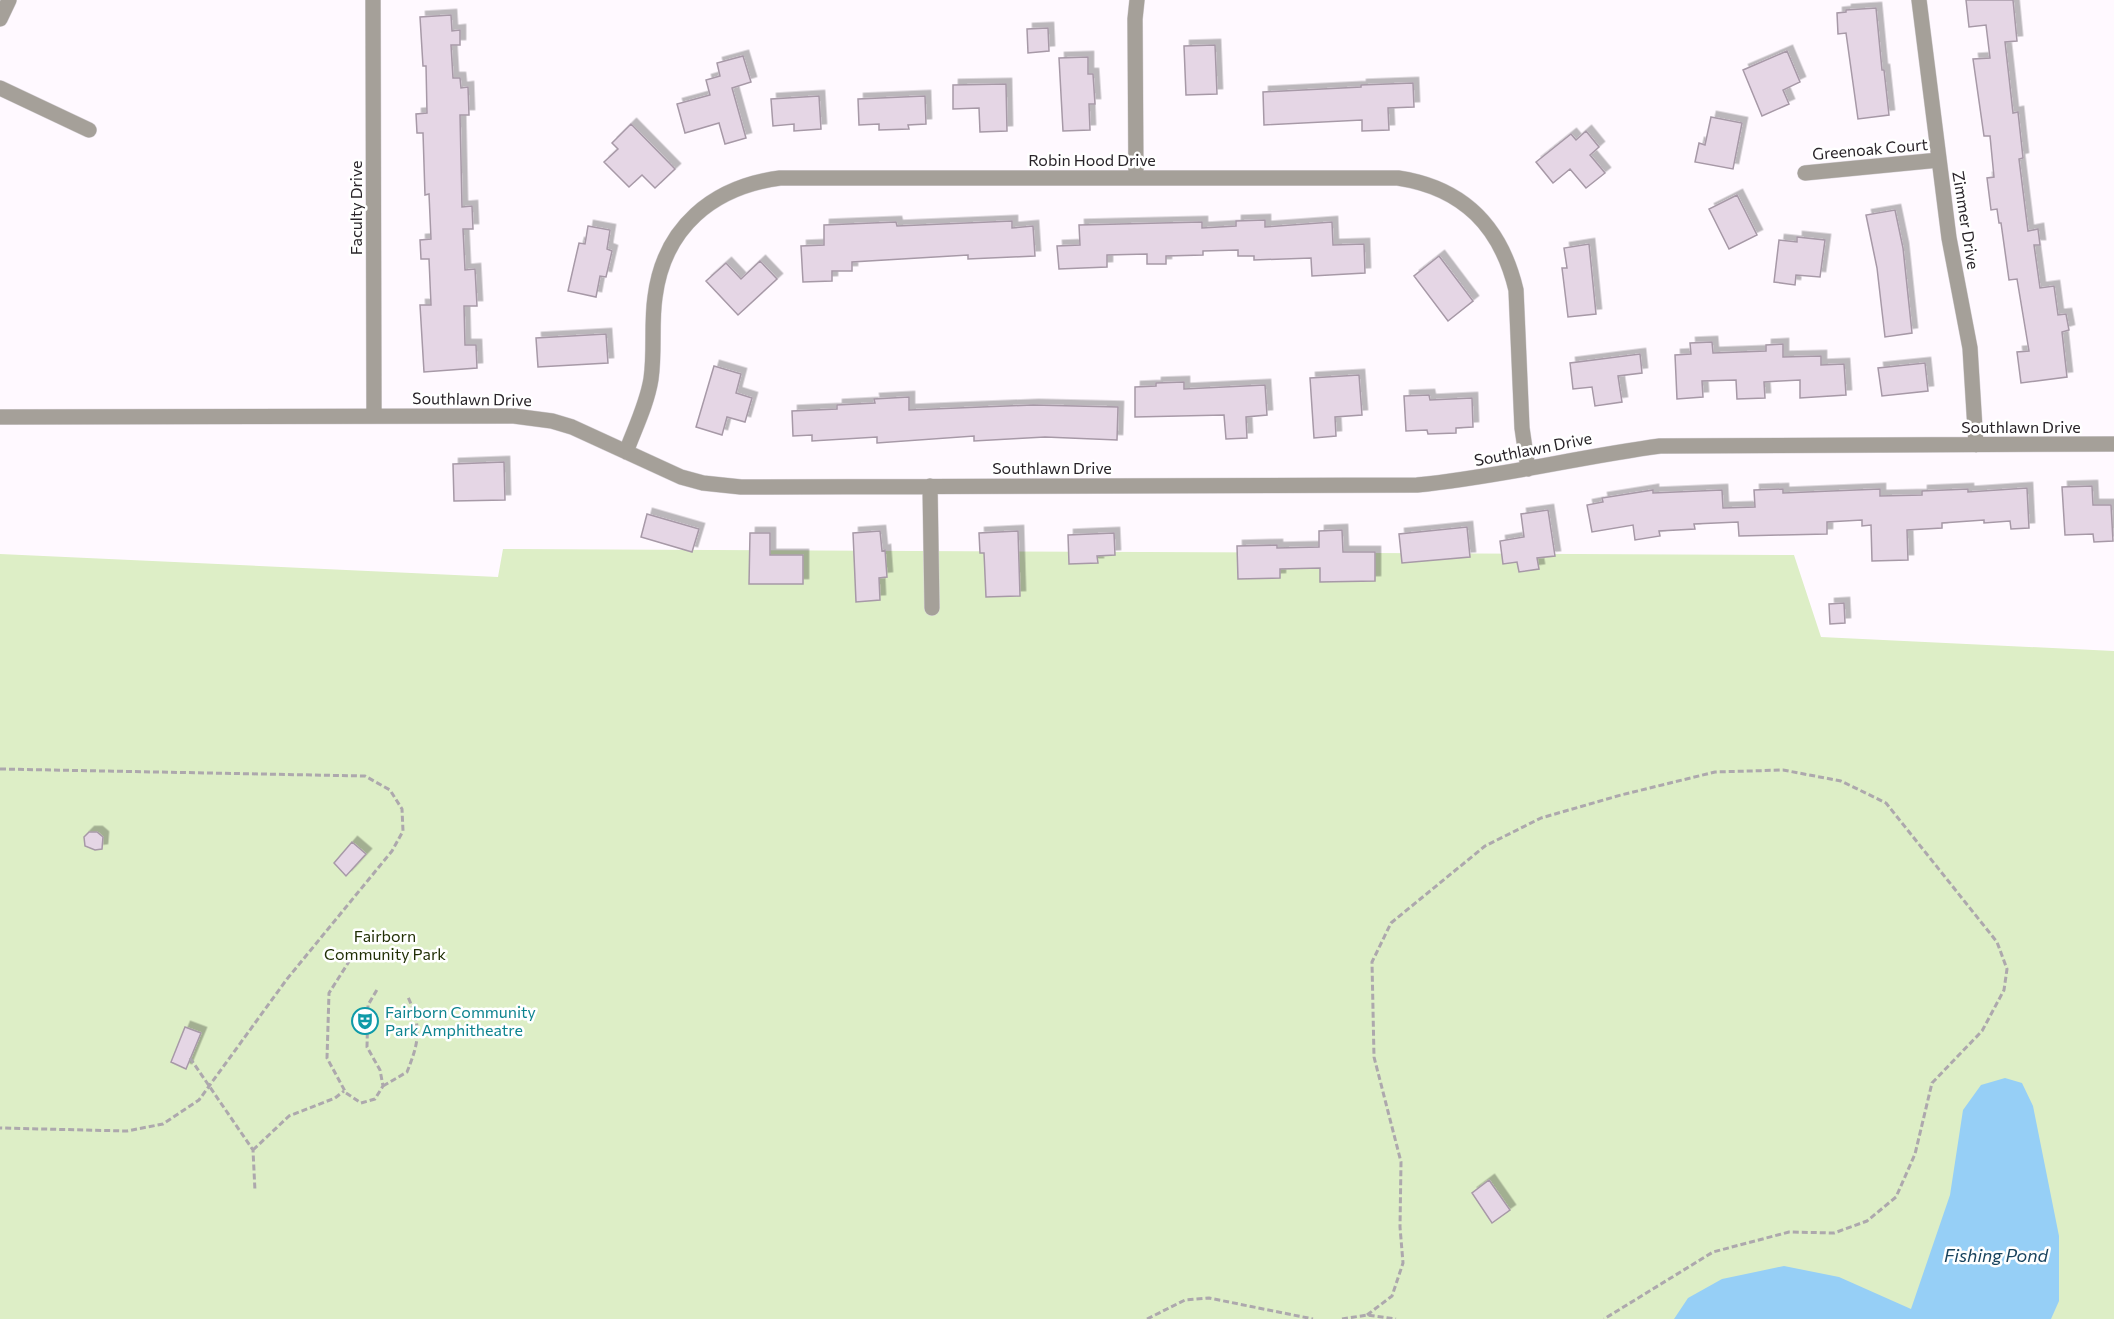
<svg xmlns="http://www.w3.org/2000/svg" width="2114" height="1319" font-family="Commissioner,sans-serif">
<defs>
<filter id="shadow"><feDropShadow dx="5.5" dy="-5.5" stdDeviation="0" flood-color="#0004"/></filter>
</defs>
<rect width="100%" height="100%" fill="#fff9ff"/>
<!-- green -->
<path fill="#ddeec6" d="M503,549L1794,555L1821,637L2114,651V1319H0V554L498,577Z"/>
<!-- water -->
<path fill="#96cff6" d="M2005,1078L2022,1083L2033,1106L2059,1236V1301L2051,1319H1674L1688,1298L1722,1279L1784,1266L1839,1277L1911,1309L1950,1195L1963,1110L1981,1085Z"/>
<!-- building -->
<path fill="#e5d6e5" stroke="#a799a7" stroke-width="1.5" filter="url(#shadow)" d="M1966,0H2013L2017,41L2005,42L2013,113L2018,112L2023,158L2019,159L2028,231L2038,229L2040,245H2034L2040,288L2054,286L2058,315L2066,314L2069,330L2062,332L2067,377L2021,383L2017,352L2029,351L2017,279L2009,280L2001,223H1999L1997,209L1991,210L1987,178L1994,177L1990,136H1984L1973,59L1990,58L1986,25L1969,27Z
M1876,8L1882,70H1884L1889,115L1858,119L1846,33L1838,34L1837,13L1846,12V10Z
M451,15L452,31L460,30V45H451L453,78H460L461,88L468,87L469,115H460L462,207L472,206L473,229H463L465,270L475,269L477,306H464L465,345H476L477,368L424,372L420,305H431L429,259H421L420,240L431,239L429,194L425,195L423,133H417L416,114L427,113L426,66H423L420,17Z
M1048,28L1049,51L1028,53L1027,29Z
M1215,45L1217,94L1186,95L1184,46Z
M1787,51L1800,82L1783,90L1789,104L1762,116L1743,70Z
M743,56L751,82L732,88L746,138L725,144L719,123L685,133L677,104L710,95L706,80L720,76L717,63Z
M1088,57V74H1093L1095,104H1089L1090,130L1063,131L1059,58Z
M1413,83L1414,107L1388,108L1389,130L1362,131V120L1264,125L1263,92L1361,87V85Z
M1006,84L1007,131L980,132L979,108L953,109V85Z
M819,96L821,129L794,131V124L773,126L771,99Z
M925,96L926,124L908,125L909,129L879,130V124L859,125L858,99Z
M1711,117L1742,123L1733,169L1695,162L1699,143L1705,145Z
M631,124L675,169L655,188L642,175L629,187L604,162L618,149L612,143Z
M1586,131L1599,147L1590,155L1605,173L1586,188L1570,169L1553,183L1536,162L1571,134L1576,140Z
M1737,195L1757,235L1729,249L1709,209Z
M1895,210L1903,248L1912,333L1885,337L1877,268L1866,215Z
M1265,220V227L1332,222L1333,245L1364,244L1365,273L1312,276L1311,258L1254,260V256H1238V250L1203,251V255L1166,256V264H1147V254L1107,255V267L1059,269L1057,246L1080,245L1079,225L1202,222V228L1236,226V221Z
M1012,221V228L1033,226L1035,256L968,259V255L852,262V271H832V281L803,282L801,246L824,245V225L896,222L897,226Z
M588,226L610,230L607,249L612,251L606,277L600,276L596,297L568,291L579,243L585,244Z
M1797,237L1825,240L1820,277L1796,275L1795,285L1774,282L1779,240L1797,242Z
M1589,244L1596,314L1568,317L1562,268H1567L1564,248Z
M1439,256L1473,301L1448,321L1414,276Z
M760,261L777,279L738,315L706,281L726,263L741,279Z
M606,334L608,363L538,367L536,338Z
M1712,342L1713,353L1766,351V345L1783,344V357L1821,356V365L1844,364L1846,395L1800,398V380L1764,382L1765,398L1737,399L1736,380L1702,381L1703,397L1677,399L1675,355L1691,354L1690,343Z
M1640,354L1642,373L1618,376L1622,402L1595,406L1592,387L1573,389L1570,363Z
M1925,363L1928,391L1882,396L1878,368Z
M714,366L741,374L736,393L752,398L745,422L727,417L722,435L696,427Z
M1359,375L1362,415L1335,417L1336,436L1314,438L1310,378Z
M1184,382V389L1265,385L1267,415L1246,417L1247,438L1226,439L1224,415L1135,417V387L1156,386V383Z
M1429,395L1430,400L1472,398L1473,427L1456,428V433L1428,434L1427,430L1406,431L1404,396Z
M909,397V410L1033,405L1118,407L1117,440L1045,437L974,441V436L877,443V437L812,441V435L793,436L792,411L837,409V405L875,403L874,399Z
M504,462L505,500L454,501L453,464Z
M2092,486L2093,505H2111L2113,541L2094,542L2093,534L2065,535L2062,487Z
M2027,488L2029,528L2011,529L2010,521L1984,523V520L1942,523V528L1907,530L1908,560L1872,561L1871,525L1862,526V520L1827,522V534L1739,536L1738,522L1694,524L1695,529L1659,531L1660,536L1635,540L1633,525L1592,532L1587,505L1603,502L1602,498L1653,490V493L1722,490L1723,508L1755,507L1754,490L1783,489V493L1880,489V496L1922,495V491L1968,489V492Z
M1548,510L1555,556L1537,558L1539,569L1519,572L1517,562L1503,564L1500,541L1524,537L1521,514Z
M647,514L699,529L692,552L641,537Z
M1467,527L1470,557L1402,563L1399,534Z
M1342,530L1343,552H1375V581L1320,582V568L1280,569V578L1238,579L1237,546L1277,545V548L1319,547V531Z
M880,531L882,551L885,550L887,577L879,578L880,600L856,602L853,533Z
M1018,531L1020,596L986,597L984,553H980L979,533Z
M750,533H770V555H803V584H749Z
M1114,533L1115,555L1097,556L1098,563L1069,564L1068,535Z
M1844,603L1845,623L1830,624L1829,604Z
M89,832H97L103,837L102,849L95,850L85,846L84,837Z
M352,842L366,854L346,876L334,863Z
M185,1027L201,1033L186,1069L171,1062Z
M1489,1180L1510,1210L1492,1223L1472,1193Z"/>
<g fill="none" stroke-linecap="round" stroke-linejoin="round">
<defs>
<path id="street" d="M373,0L374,416
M1919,0L1949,238L1970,348L1976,445
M0,19L9,0
M0,88L89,130
M1805,173L1939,160
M1136,178L1135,19L1137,0
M0,417L514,416L552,421L572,427L681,477L703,483L741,487L1417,485C1499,477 1578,457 1660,446L2114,444
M626,452C635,428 647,404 651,379C655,351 651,324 655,297C664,227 713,187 780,178H1398C1464,188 1501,227 1516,290L1522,428L1528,469
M930,486L932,608"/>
</defs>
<!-- street casing -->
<use href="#street" stroke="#d8d3d8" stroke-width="16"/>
<!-- path -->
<path stroke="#ada8ad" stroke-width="3" stroke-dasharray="6 3" stroke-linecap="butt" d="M0,769L365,776L390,790L402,809L403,831L392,851L287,979L199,1100L163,1124L127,1131L0,1128
M350,960L329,993L327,1058L346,1093L361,1103L375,1099L383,1086L380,1070L367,1047L368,1005L378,988
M190,1058L253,1150L255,1191
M383,1086L407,1072C419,1042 422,1028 408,997
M253,1150L289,1116L335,1098L344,1091
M1367,1315L1392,1296L1403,1263L1400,1227L1401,1162L1374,1057L1372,962L1391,923L1485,846L1541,818L1621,795L1715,772L1783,770L1841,781L1886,803L1997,942L2007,969L2004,990L1982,1031L1932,1083L1915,1154L1896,1197L1867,1221L1834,1233L1789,1232L1713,1252L1604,1319
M1147,1319L1185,1300L1209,1298L1313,1319
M1342,1319L1367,1315L1396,1319"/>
<!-- street -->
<use href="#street" stroke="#a5a099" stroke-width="15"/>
</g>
<!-- icons -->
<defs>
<symbol id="theatre-ring" viewBox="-11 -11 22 22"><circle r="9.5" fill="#fff" stroke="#0f9aa8" stroke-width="1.5"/><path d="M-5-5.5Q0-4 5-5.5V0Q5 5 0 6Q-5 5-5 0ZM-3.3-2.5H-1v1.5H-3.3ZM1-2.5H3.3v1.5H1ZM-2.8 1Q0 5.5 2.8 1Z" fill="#0f9aa8"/></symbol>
</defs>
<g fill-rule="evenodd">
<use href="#theatre-ring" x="350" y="1006" width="30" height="30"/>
</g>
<g text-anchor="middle" stroke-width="5" stroke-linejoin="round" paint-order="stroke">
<!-- street labels -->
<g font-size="16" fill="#292429" stroke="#fff">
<text transform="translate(1870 149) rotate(-5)" y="6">Greenoak Court</text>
<text x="1092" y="166">Robin Hood Drive</text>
<text transform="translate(356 208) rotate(-90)" y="6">Faculty Drive</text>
<text transform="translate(1966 220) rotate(81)" y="6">Zimmer Drive</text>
<text transform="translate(472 399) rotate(1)" y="6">Southlawn Drive</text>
<text x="2021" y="433">Southlawn Drive</text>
<text transform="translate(1533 449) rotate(-11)" y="6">Southlawn Drive</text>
<text x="1052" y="474">Southlawn Drive</text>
</g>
<!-- park labels -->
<g font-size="16" fill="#212f05" stroke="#fff">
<text x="385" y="942">Fairborn<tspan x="385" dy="18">Community Park</tspan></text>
</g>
<!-- culture labels -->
<g font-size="16" fill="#0d838f" stroke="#fff" text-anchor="start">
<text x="385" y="1018">Fairborn Community<tspan x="385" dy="18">Park Amphitheatre</tspan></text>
</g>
<!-- water labels -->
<g font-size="18" font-style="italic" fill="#19445f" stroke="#fff">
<text x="1996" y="1262">Fishing Pond</text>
</g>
</g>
</svg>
